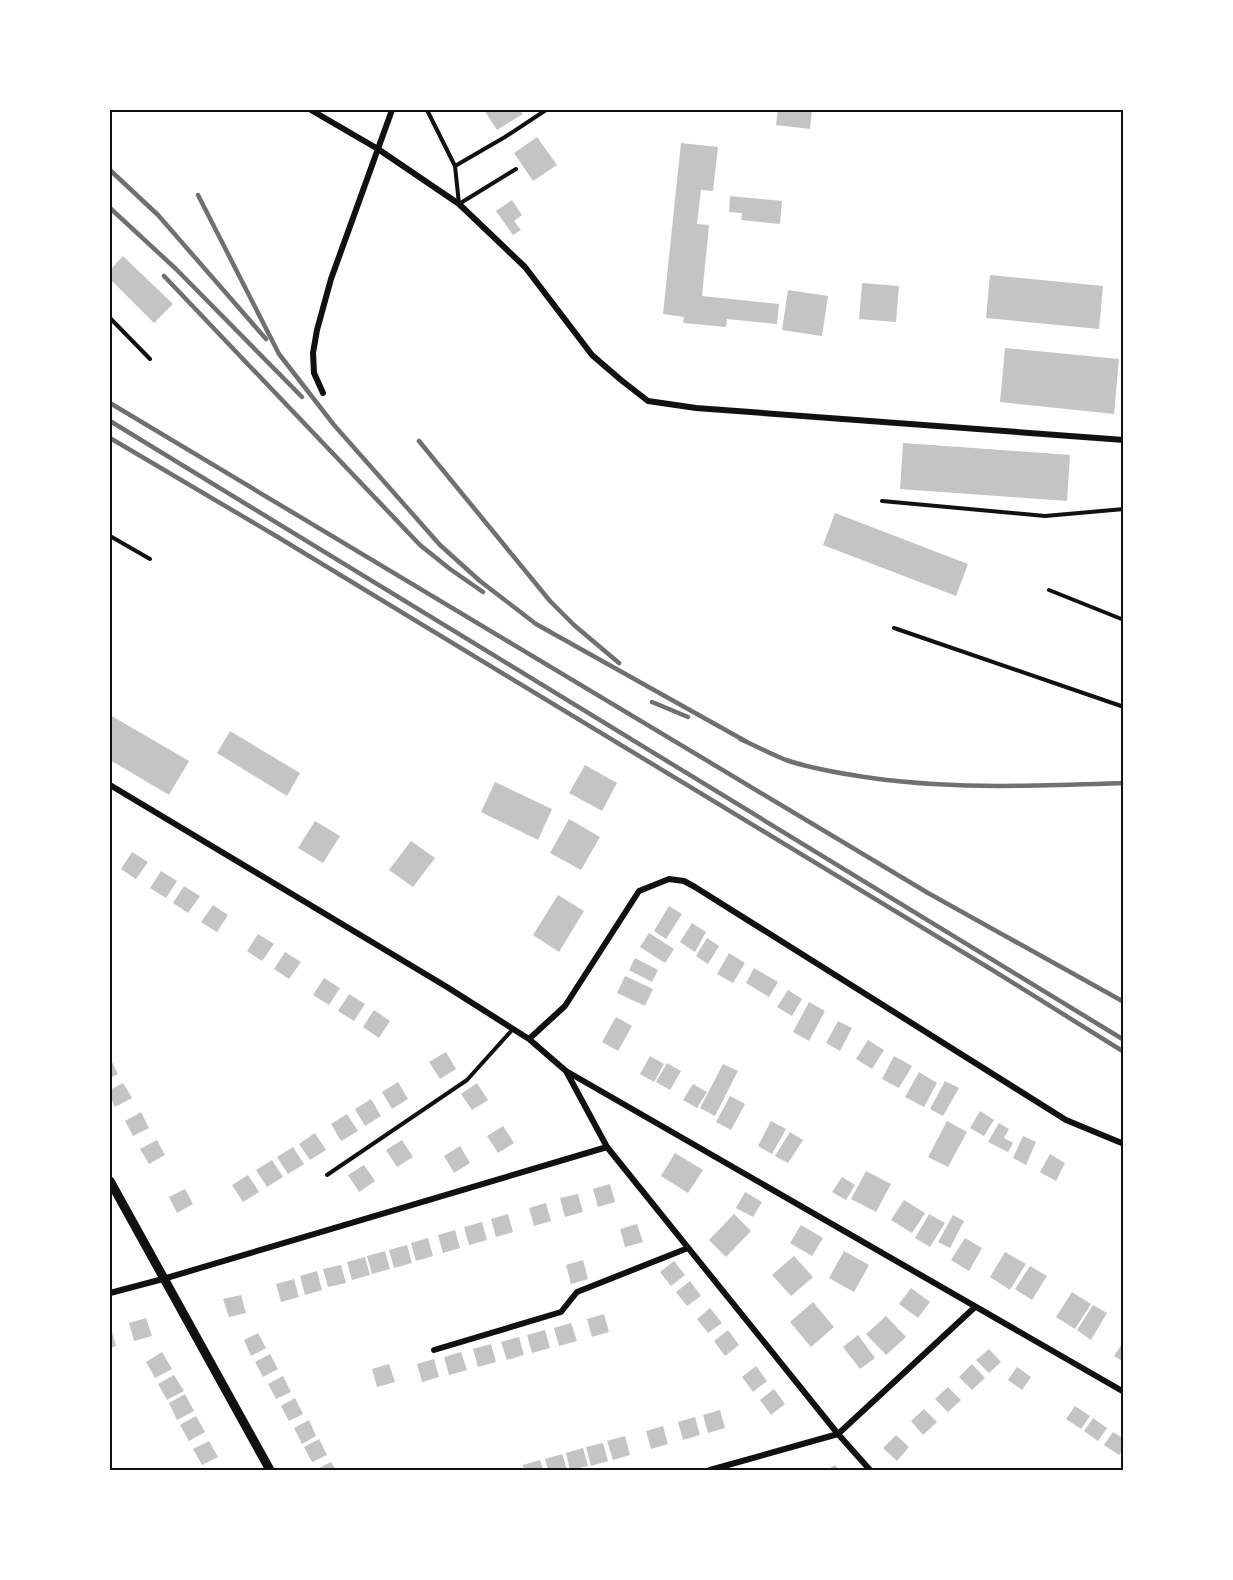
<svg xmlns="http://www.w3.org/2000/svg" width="1233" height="1580" font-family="Lato,sans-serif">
<rect width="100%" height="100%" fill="#fff"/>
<!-- building -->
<path fill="#c4c4c4" d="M484,110H520L523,114L497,130Z
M778,110H812L810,129L776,125Z
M537,137L557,165L533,181L514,153Z
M681,143L718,147L713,191L701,190L697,224L709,225L702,296L779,304L777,324L727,319L726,327L683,323L684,317L663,314Z
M730,196L782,201L780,224L741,220L742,213L729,212Z
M512,200L522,215L514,221L521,230L513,235L496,211Z
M123,256L173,304L154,323L110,279V270Z
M990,275L1103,286L1099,329L986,318Z
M862,283L899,286L896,322L859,319Z
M788,290L828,296L822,336L782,330Z
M1005,348L1119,359L1114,414L1000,402Z
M903,443L1070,455L1067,501L900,489Z
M835,513L968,564L956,596L823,545Z
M110,715L189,761L169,795L110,760Z
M230,731L300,773L287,796L217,753Z
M585,765L617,783L602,811L569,793Z
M495,782L552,809L538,840L481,812Z
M569,819L600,837L581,870L550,853Z
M315,821L340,836L323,863L298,848Z
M411,841L435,858L413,887L389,870Z
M132,852L148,862L136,879L121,869Z
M161,871L177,881L166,898L150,888Z
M184,886L200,896L188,913L173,903Z
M558,895L584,911L559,952L533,935Z
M213,905L228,915L217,932L201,922Z
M669,906L682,914L666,939L654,931Z
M692,923L706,932L695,952L680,942Z
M649,933L674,949L665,963L640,947Z
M258,934L274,944L262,961L247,951Z
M707,938L719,946L708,964L696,956Z
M285,952L301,962L289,979L274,969Z
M729,953L745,963L733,983L717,974Z
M635,958L658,970L652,982L629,970Z
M754,968L778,982L769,997L746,983Z
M625,976L653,989L645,1006L617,993Z
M324,978L340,988L329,1005L313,995Z
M788,990L802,999L792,1016L777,1007Z
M349,994L365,1004L354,1021L338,1011Z
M809,1002L825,1011L809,1041L793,1032Z
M374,1010L390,1021L379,1038L363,1027Z
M616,1017L632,1026L618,1051L602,1042Z
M838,1021L852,1028L840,1051L826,1043Z
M868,1040L884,1050L872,1069L856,1059Z
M446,1052L456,1069L440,1079L429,1062Z
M650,1056L664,1064L654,1082L640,1074Z
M894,1056L912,1066L899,1088L882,1079Z
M110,1058L118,1074L110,1078Z
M667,1063L681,1071L670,1090L656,1082Z
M723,1064L738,1071L715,1116L700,1108Z
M919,1072L937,1083L924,1107L905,1097Z
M945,1081L959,1088L943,1116L930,1109Z
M398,1082L408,1099L392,1109L382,1092Z
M123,1083L132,1098L115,1107L110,1096V1090Z
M477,1083L488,1100L472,1110L461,1094Z
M693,1084L707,1092L697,1108L683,1100Z
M730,1096L745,1104L731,1130L716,1122Z
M371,1099L381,1116L365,1126L355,1109Z
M980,1111L994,1120L984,1136L970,1128Z
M141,1112L149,1128L133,1136L125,1121Z
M347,1114L358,1131L341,1141L331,1124Z
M771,1121L786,1129L772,1154L758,1146Z
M947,1121L967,1132L948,1167L928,1157Z
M999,1123L1009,1129L1004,1138L1013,1143L1008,1152L988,1142Z
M503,1126L514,1143L498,1153L487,1136Z
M790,1132L803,1140L788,1163L775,1156Z
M315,1133L326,1150L310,1160L299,1144Z
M1023,1136L1036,1142L1026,1165L1013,1158Z
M157,1140L165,1155L149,1164L140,1149Z
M402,1140L413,1157L397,1167L386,1150Z
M460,1146L470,1163L454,1173L444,1156Z
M293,1147L304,1164L288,1174L277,1157Z
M675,1153L703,1170L688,1193L661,1176Z
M1050,1154L1065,1163L1056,1181L1040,1172Z
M272,1160L283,1177L267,1187L256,1170Z
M364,1165L375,1181L359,1192L348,1175Z
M866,1171L891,1184L876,1212L851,1199Z
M248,1175L259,1192L243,1202L232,1185Z
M842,1177L855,1185L846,1200L832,1192Z
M610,1184L615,1202L598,1207L593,1189Z
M185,1189L193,1204L177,1213L169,1197Z
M745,1192L762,1202L753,1217L736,1208Z
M578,1194L583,1212L565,1217L560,1198Z
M904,1200L925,1213L912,1233L891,1220Z
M546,1203L551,1221L534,1226L529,1208Z
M508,1214L513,1232L496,1237L491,1219Z
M734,1214L751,1231L726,1257L709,1240Z
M929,1214L945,1223L930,1247L915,1238Z
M953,1215L964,1221L950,1248L938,1242Z
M482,1222L487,1240L469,1245L464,1227Z
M637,1224L643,1242L625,1247L620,1229Z
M801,1225L823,1238L812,1256L790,1243Z
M455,1230L460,1248L443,1253L438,1235Z
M428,1238L433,1256L416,1261L411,1243Z
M965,1238L982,1248L969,1271L951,1260Z
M407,1245L412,1263L394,1268L389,1250Z
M385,1251L390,1269L372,1274L367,1256Z
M844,1251L869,1265L854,1292L829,1278Z
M1005,1252L1026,1264L1010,1290L990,1277Z
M794,1256L813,1277L791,1296L772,1275Z
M365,1257L370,1275L352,1280L347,1262Z
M583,1260L588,1279L571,1284L566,1265Z
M674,1261L685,1275L671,1286L660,1272Z
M341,1265L346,1283L328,1287L323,1269Z
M1030,1266L1047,1276L1032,1300L1015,1289Z
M317,1271L322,1290L305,1295L300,1276Z
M294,1279L299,1297L281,1302L276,1284Z
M690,1281L701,1296L687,1306L676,1292Z
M911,1288L930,1302L918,1318L899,1304Z
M1072,1292L1091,1304L1075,1329L1056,1317Z
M241,1295L246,1313L229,1317L223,1299Z
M813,1302L834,1327L811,1347L790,1322Z
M1093,1305L1107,1313L1091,1340L1077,1330Z
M710,1308L722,1323L708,1333L697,1319Z
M604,1314L609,1332L592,1337L587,1319Z
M886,1316L906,1337L886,1355L866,1334Z
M146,1318L152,1336L134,1341L129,1323Z
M571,1323L577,1341L559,1346L554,1328Z
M110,1325L116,1346L110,1348Z
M545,1330L550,1348L532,1353L527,1335Z
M728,1330L739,1345L725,1356L714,1341Z
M258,1333L266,1348L251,1356L244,1340Z
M858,1335L875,1358L860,1369L843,1347Z
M519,1337L524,1355L507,1360L501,1342Z
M1124,1341V1362L1114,1356Z
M491,1344L496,1362L478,1367L473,1349Z
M989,1349L1001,1362L989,1373L976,1360Z
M162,1352L172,1369L155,1378L146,1362Z
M461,1352L467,1370L449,1375L444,1357Z
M270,1354L278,1369L263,1377L255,1362Z
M434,1359L439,1377L422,1382L417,1364Z
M389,1364L395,1382L377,1387L372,1369Z
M972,1364L985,1378L972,1390L959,1377Z
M756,1366L767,1381L753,1392L742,1377Z
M1017,1367L1031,1377L1022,1390L1008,1380Z
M174,1375L184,1391L167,1400L158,1384Z
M283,1376L291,1392L276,1399L268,1384Z
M948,1387L961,1400L948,1412L935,1399Z
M774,1389L785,1404L771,1415L760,1400Z
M185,1394L194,1411L177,1420L169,1403Z
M295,1398L303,1414L289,1421L281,1406Z
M1075,1406L1090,1416L1081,1429L1066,1419Z
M924,1409L937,1422L923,1435L911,1421Z
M720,1410L725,1428L708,1433L703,1415Z
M196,1416L205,1432L189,1441L180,1425Z
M695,1417L700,1435L683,1440L678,1422Z
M1093,1418L1107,1428L1098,1441L1084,1431Z
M309,1420L316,1436L302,1444L294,1428Z
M663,1426L668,1444L651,1449L646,1431Z
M1113,1432L1124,1439V1448L1119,1455L1104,1445Z
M896,1435L909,1447L897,1461L883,1448Z
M625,1436L630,1455L613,1460L607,1441Z
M319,1439L327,1455L312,1462L304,1447Z
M209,1441L218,1457L202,1465L193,1449Z
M603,1443L608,1461L591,1466L586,1447Z
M583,1448L588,1466L570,1470L566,1453Z
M562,1454L567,1470H548L545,1459Z
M540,1460L543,1470H524L523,1465Z
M331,1462L336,1470H315Z
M835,1465L839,1470H826Z"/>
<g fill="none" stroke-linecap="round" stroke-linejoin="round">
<!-- service -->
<path stroke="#111" stroke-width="4" d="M427,110L455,166L459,204L516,169
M455,166L505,137L546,110
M110,318L150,359
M882,501L1045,516L1124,509
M110,536L150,559
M1049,590L1124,620
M894,628L1124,707
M327,1175L467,1080L513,1029"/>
<!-- minor -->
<path stroke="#111" stroke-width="6" d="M311,110L378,149L459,204L525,267L592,355L621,380L648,401L696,408L1124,440
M323,393L314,373L313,353L317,330L331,279L392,110
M110,785L447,987L529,1039L566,1071L1124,1392
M529,1039L565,1006L639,891L669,879L684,881L695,887L1066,1120L1124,1144
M566,1071L607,1147L838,1434L870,1470
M110,1293L163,1279L607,1147
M434,1350L561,1312L577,1292L688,1248
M710,1470L838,1434L975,1307"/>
<!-- tertiary -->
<path stroke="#111" stroke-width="9" d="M110,1181L270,1470"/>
<!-- rail -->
<path stroke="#707070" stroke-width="4.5" d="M110,170L158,215L266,339
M198,195L279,354L334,425L440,545L480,581L536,624L747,742
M110,208L176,269L302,397
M164,276L420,545L450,569L483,592
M110,403L928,893L1124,1002
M110,421L1124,1040
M110,438L276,536L994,971L1124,1052
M419,441L550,601L574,625L619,663
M652,702L688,717
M740,739C756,746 771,754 786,760C809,768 834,772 858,776C946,790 1035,786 1124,783"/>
</g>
<!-- border -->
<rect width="1233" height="1580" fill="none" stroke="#ffffff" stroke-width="222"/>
<rect x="111" y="111" width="1011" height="1358" fill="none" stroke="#111" stroke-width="2"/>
</svg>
